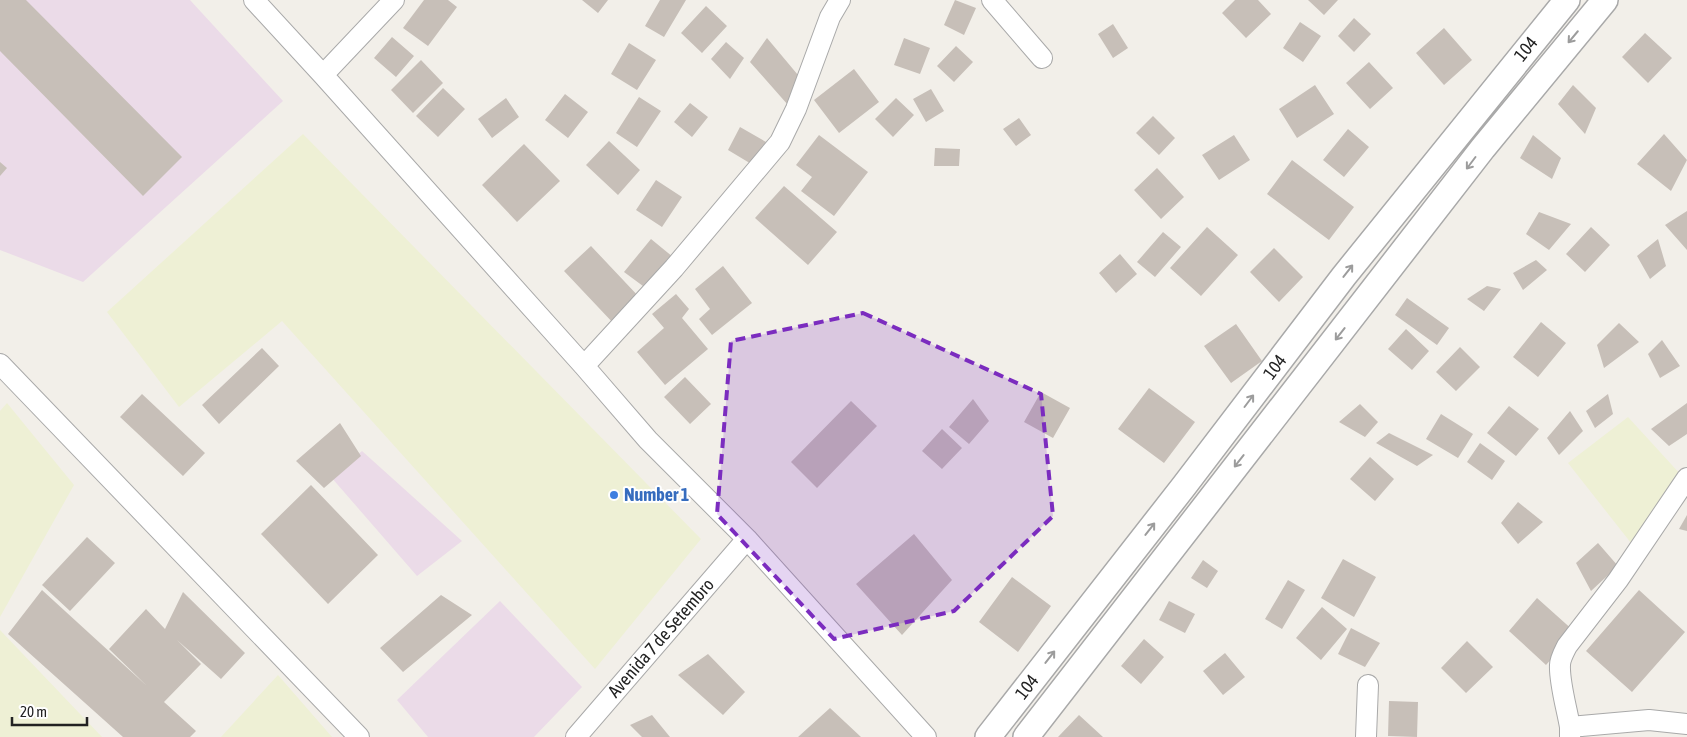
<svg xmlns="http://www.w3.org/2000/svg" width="1687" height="737" font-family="'Asap Condensed',sans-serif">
<rect width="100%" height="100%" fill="#f2efe9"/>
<!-- industrial -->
<path fill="#ebdbe8" d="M0,0H190L283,101L83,282L0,250Z
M362,451L462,541L417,576L331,477Z
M500,601L582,687L534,737H428L397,700Z"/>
<!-- farmland -->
<path fill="#eef0d5" d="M303,134L701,539L595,669L282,321L179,407L107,312Z
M7,403L74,485L0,617V411Z
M1628,417L1682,476L1631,543L1568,463Z
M0,630L102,737H0Z
M278,675L332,737H221Z"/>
<!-- building -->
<path fill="#c7bfb8" d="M0,0H26L182,157L143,196L0,51Z
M424,0H448L457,7L428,46L403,28Z
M582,0H608L598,13Z
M660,0H686L664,37L645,26Z
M955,0L976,8L964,35L944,25Z
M1235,0H1258L1271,14L1246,38L1222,13Z
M1308,0H1338L1324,15Z
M706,6L727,26L702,53L681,33Z
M1354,18L1371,34L1354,52L1338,36Z
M1300,22L1321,36L1303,62L1283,48Z
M1113,24L1128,48L1113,58L1098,34Z
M1444,28L1472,60L1444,85L1416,53Z
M1645,33L1672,58L1648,83L1622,57Z
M392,37L414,56L396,77L374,58Z
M767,38L803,81L788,105L750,62Z
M904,38L930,48L920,74L894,65Z
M726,42L744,58L730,79L711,59Z
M629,43L656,60L637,90L611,74Z
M956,46L973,62L954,82L937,66Z
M421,60L443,83L413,113L391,90Z
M1369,62L1393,88L1370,109L1346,83Z
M854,69L879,102L839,133L814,100Z
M1315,85L1334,114L1297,138L1279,109Z
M1573,85L1596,108L1585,134L1558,104Z
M443,88L465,109L438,137L416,116Z
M931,89L944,111L926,122L913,99Z
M565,94L588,112L568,138L545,120Z
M639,97L661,111L637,147L616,133Z
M506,98L519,117L492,138L478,119Z
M896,98L914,115L893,137L875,119Z
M690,103L708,117L692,137L674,122Z
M1153,116L1175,138L1159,155L1136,133Z
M1019,118L1031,135L1016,146L1003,129Z
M740,127L766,142L753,165L728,150Z
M1348,129L1369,147L1344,177L1323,160Z
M1664,134L1687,160L1671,191L1637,164Z
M819,135L868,172L834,216L801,191L812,177L796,165Z
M1234,135L1250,160L1219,180L1202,155Z
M1533,135L1561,158L1552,179L1520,158Z
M609,141L640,170L618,195L586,165Z
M524,144L560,181L517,222L482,185Z
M935,148L960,149L959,166H934Z
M1292,160L1354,207L1329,240L1267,194Z
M0,162L7,168L0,176Z
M1157,168L1184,197L1161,219L1134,190Z
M656,180L682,197L662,227L636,210Z
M784,186L837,232L808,265L755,218Z
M1687,211V250L1665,225Z
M1539,212L1571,224L1549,250L1526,234Z
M1207,227L1238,255L1201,296L1170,268Z
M1591,227L1610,245L1585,272L1566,254Z
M1163,232L1181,247L1155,277L1137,262Z
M651,239L673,257L647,289L624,272Z
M1658,239L1666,266L1650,279L1637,256Z
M591,246L641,299L615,325L564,271Z
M1274,248L1303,277L1279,302L1250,272Z
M1120,254L1137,274L1116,293L1099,273Z
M1536,260L1547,270L1523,290L1513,273Z
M723,266L752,303L712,335L699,319L710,309L695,289Z
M1487,286L1501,289L1484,311L1467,299Z
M676,294L689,309L682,318L708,349L665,385L637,352L664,328L652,314Z
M1407,298L1449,328L1437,345L1395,315Z
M1541,322L1566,343L1538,377L1513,357Z
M1619,323L1639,342L1604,368L1597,345Z
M1236,324L1262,361L1231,383L1204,346Z
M1406,329L1429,351L1412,370L1388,349Z
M1662,340L1680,366L1660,378L1648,354Z
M1460,347L1480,367L1456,391L1436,372Z
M262,348L279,366L219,424L202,405Z
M685,377L711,404L690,424L664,397Z
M1149,388L1195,422L1164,463L1118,429Z
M1041,392L1070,408L1053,438L1024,422Z
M142,394L205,453L183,476L120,417Z
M1608,394L1613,414L1595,428L1586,411Z
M973,399L989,421L969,444L949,427Z
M851,401L877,426L817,488L791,462Z
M1687,403V434L1669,446L1651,429Z
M1360,404L1378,422L1365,437L1339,422Z
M1509,406L1539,429L1516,456L1487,433Z
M1570,411L1583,431L1559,455L1547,438Z
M1441,414L1473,434L1458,458L1426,439Z
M340,423L361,456L324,488L296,461Z
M942,429L962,448L942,469L922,451Z
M1389,433L1433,455L1417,466L1376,443Z
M1480,443L1505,461L1492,480L1467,462Z
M1370,457L1394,479L1375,501L1350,479Z
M311,485L378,555L328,604L261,534Z
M1518,502L1543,522L1518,544L1501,523Z
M1687,515V531L1679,529Z
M914,534L952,580L902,635L856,584Z
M87,537L115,563L70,611L42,585Z
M1598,543L1618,566L1591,591L1576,563Z
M1343,559L1376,577L1354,617L1321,598Z
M1203,560L1218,571L1207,588L1191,578Z
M1012,577L1051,606L1018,652L979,622Z
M1288,580L1305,590L1282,629L1265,619Z
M42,590L147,686L109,649L146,609L165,629L183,592L245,653L221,679L177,640L201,664L164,702L196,731L190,737H123L8,634Z
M1639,590L1685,632L1632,692L1586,651Z
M441,595L472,615L403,672L380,648Z
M1537,598L1575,632L1546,665L1509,631Z
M1169,601L1195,614L1185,633L1159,620Z
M1322,607L1347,629L1321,660L1296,638Z
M1351,628L1380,643L1365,667L1338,654Z
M1144,639L1164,657L1141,684L1121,666Z
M1467,641L1493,667L1466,693L1441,668Z
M1225,653L1245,677L1223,695L1203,671Z
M708,654L745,692L723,715L678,675Z
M1389,701L1418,702L1417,737L1388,736Z
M830,708L861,737H798Z
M652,715L670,737H642L630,725Z
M1079,715L1103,737H1058Z"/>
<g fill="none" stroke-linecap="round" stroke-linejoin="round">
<defs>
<path id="minor" d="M254,0L323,75L584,366L648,440L747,539L926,737
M992,0L1042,58
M323,75L394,0
M0,364L359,737
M584,366L674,268L780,142L796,109L830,17L840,0
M1570,727C1567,709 1559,682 1560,665C1560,659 1564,652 1567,646L1618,580L1687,478
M576,737L747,539
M1366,737L1368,685
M1570,737V727L1649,720L1687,724"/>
<path id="tertiary" d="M988,737L1184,486L1344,276L1567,0
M1026,737L1483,148L1605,0"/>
</defs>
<!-- minor casing -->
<use href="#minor" stroke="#a9a9a9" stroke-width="22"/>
<!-- tertiary casing -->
<use href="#tertiary" stroke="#a9a9a9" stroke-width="28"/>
<!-- minor -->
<use href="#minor" stroke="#fff" stroke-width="20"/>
<!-- tertiary -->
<use href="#tertiary" stroke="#fff" stroke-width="25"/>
</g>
<!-- one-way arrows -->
<defs><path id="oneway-shaft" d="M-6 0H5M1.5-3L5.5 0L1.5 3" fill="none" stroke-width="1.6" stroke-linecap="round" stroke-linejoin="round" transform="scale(1.25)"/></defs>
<g stroke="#9c9c9c">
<use href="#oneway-shaft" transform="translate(1573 37) rotate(130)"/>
<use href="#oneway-shaft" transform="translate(1471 163) rotate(127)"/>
<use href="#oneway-shaft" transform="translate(1348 271) rotate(-52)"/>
<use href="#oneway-shaft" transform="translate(1340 334) rotate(128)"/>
<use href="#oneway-shaft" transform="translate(1249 401) rotate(-53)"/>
<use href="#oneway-shaft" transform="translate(1239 461) rotate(128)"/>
<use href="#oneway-shaft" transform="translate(1150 529) rotate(-52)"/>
<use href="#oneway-shaft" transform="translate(1050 657) rotate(-52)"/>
</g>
<!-- marked area -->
<path fill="#7b2cbf" fill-opacity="0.2" stroke="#7b2cbf" stroke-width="4" stroke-dasharray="10 6" stroke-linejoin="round" d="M863,313L1041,394L1053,516L954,611L834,639L717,514L731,341Z"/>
<!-- markers -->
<circle fill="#3f7fe0" stroke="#fff" stroke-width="2" cx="614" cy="495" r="5"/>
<g text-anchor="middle" stroke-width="4" stroke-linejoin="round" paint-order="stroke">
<!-- street labels -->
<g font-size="18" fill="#222" stroke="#fff">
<text transform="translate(1526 49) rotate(-51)" y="6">104</text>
<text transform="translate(1275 367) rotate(-53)" y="6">104</text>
<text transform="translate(661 638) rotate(-49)" y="6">Avenida 7 de Setembro</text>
<text transform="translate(1027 687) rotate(-52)" y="6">104</text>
</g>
<!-- shop labels -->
<g font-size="18" font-weight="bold" fill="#366cbe" stroke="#fff" text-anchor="start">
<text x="624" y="501">Number 1</text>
</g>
</g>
<!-- scale -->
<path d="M12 717v8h75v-8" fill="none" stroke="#222222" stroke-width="2.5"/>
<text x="20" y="717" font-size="15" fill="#222222" stroke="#ffffff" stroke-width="4" paint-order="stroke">20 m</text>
</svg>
